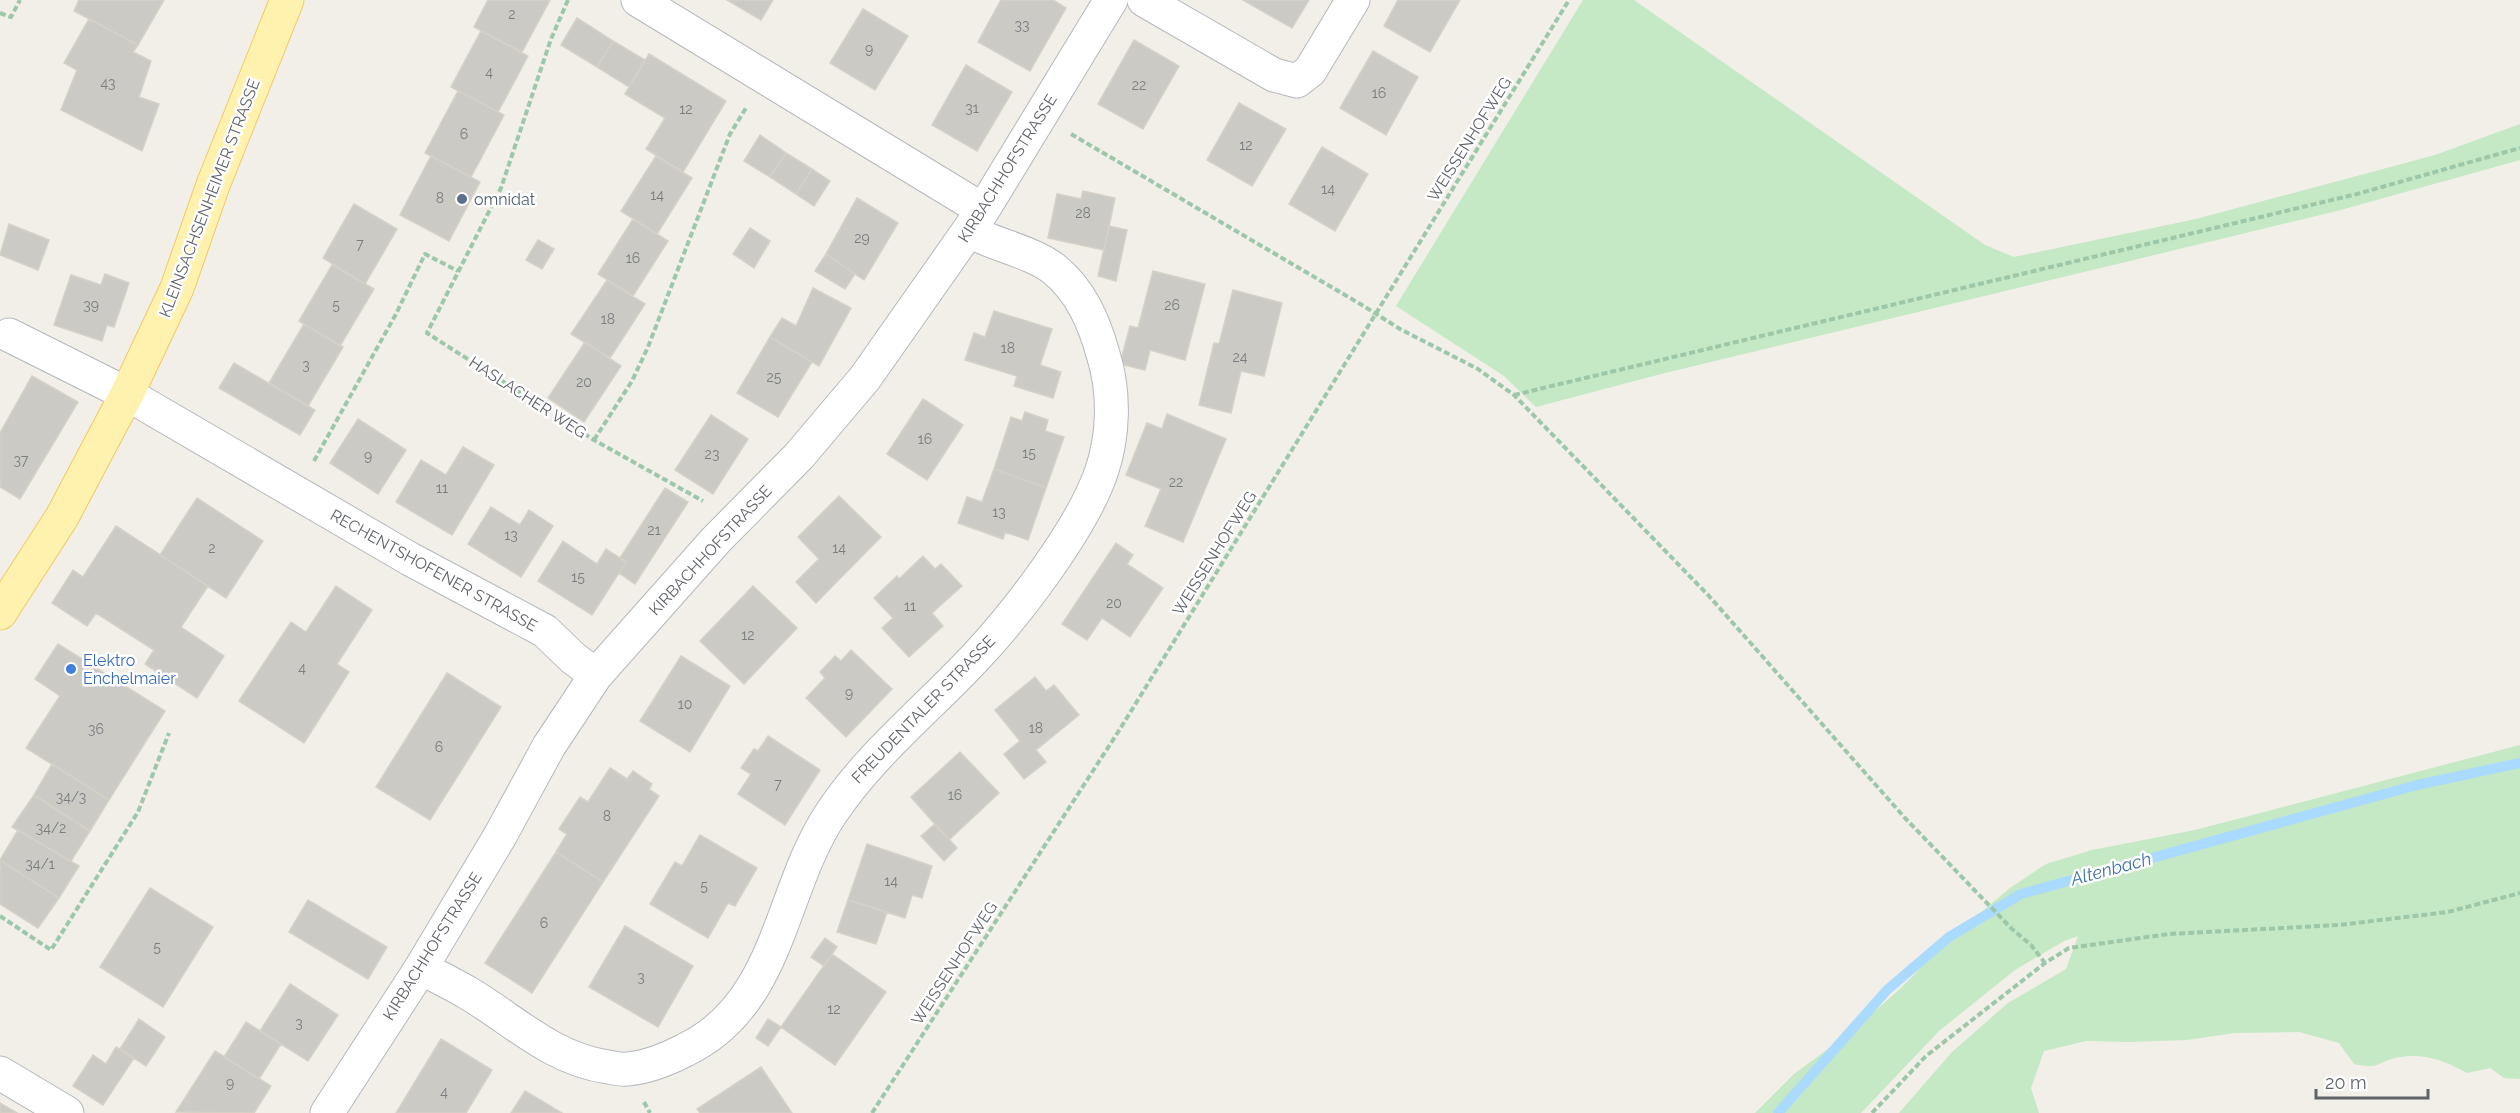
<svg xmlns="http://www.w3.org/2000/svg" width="2520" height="1113" font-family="Raleway,sans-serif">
<rect width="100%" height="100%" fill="#f1efe8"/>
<!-- green -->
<path fill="#c5e8c5" d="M1583,0H1634L1985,245L2014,257L2196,219L2435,155L2520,124V160L2337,211L1661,374L1536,407L1504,376L1396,306Z
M2520,745V1079L2504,1078L2490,1068L2467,1073C2444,1060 2422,1052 2395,1058C2374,1064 2379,1069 2354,1064L2339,1043L2299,1032L2234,1033L2187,1040L2129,1042L2086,1041L2044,1051L2031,1088L2039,1113H1899L1952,1052L2008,1003L2066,969L2078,936L2064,941L2015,970L1939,1031L1861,1113H1755L1794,1074L1851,1032L1900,989L1946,942L2010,888L2046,864L2092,850L2195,830Z"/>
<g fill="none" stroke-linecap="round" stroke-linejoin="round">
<!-- stream -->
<path stroke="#aadaff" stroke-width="10" d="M1778,1113L1887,990L1949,937L2021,894L2417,785L2520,763"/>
</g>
<!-- building -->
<path fill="#cccac5" stroke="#d6d1c6" stroke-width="1.5" d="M79,0H164L138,45L74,11Z
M488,0H550L522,52L474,27Z
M727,0H773L761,20Z
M1001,0H1053L1066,8L1030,71L978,42Z
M1243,0H1309L1292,28Z
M1398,0H1460L1430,52L1384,26Z
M863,9L908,36L875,90L830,63Z
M577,18L613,41L597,67L561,45Z
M89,19L138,45L133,52L151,61L139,97L159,104L142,151L61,110L77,70L64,63Z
M481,31L528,56L498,112L451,87Z
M1134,40L1179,66L1143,129L1098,104Z
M613,41L645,60L629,87L597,67Z
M1373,51L1418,77L1386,135L1340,108Z
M649,54L726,101L683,172L646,149L665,118L625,94Z
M966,65L1012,92L977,151L932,125Z
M458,91L504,115L471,177L425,153Z
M1239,103L1286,129L1252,186L1207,160Z
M760,135L786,153L770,177L744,161Z
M1322,147L1368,174L1335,231L1289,204Z
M786,153L812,169L796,194L770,177Z
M431,156L480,182L449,241L400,215Z
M656,156L692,178L657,234L621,211Z
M812,169L830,181L814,206L796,194Z
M1083,191L1115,198L1104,250L1048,238L1057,194L1081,199Z
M857,198L898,223L864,280L826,254Z
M354,204L397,229L365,284L323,258Z
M633,219L668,241L633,296L598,274Z
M9,224L49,240L38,270L0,255Z
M1109,226L1127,230L1116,281L1098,276Z
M750,228L770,241L754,268L733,254Z
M538,240L554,249L542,269L526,260Z
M826,254L855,274L845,289L815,271Z
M332,265L374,289L340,346L299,321Z
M1153,271L1205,284L1185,360L1150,350L1145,370L1120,364L1130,326L1138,328Z
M105,274L129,283L114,327L107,325L102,341L54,325L71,275L101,285Z
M607,280L645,304L610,358L571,334Z
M813,288L851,308L819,366L770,337L782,318L796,326Z
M1233,290L1282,303L1264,376L1241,371L1231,413L1199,405L1214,343L1219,344Z
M994,311L1052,329L1040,365L1061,372L1053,398L1014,386L1017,376L965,360L974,333L985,337Z
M304,324L343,347L308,406L269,383Z
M770,337L812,362L778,417L737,393Z
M585,342L621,366L584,422L548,398Z
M234,363L315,410L300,435L219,388Z
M32,376L78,402L20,499L0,487V433Z
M923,399L963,425L927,480L887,454Z
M1025,412L1048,420L1045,431L1064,437L1046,488L994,469L1011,417L1022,421Z
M1167,414L1226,439L1183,542L1145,526L1161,489L1126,475L1147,423L1162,429Z
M711,415L748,439L713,494L675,470Z
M358,419L406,450L378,494L330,463Z
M463,447L494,465L452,535L396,502L421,460L446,475Z
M994,469L1046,488L1028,540L1005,532L1003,539L958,523L967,497L982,502Z
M665,488L688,502L635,584L619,573L626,562L620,558Z
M839,496L881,537L816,603L796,582L819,559L798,537Z
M197,498L263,541L226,598L160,555Z
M491,507L520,525L529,510L553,526L521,577L468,544Z
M116,526L208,586L181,627L224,656L197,698L145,664L154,650L96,613L87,626L52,603L73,570L83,577Z
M563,541L597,564L606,549L626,562L592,615L538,581Z
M1116,543L1133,555L1127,564L1163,588L1130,637L1102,618L1087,640L1062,624Z
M923,556L935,569L941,564L962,586L932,613L943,626L909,657L882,628L893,618L874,598L897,576L899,579Z
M336,586L372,610L337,664L349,672L304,743L239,701L291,622L306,632Z
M753,586L797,628L744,684L700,641Z
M58,644L165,711L109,800L26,748L60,696L35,679Z
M851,650L892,689L846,737L806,698L825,678L820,672L835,656L841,661Z
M681,656L730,686L690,752L640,721Z
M447,673L501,707L430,820L376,787Z
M1035,677L1046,691L1054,685L1079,715L1036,750L1046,762L1024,779L1004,754L1020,741L995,710Z
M768,736L820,770L785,825L738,794L751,774L741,768L754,749L758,751Z
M960,752L999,793L949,840L911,797Z
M52,764L109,800L90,831L34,795Z
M610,768L627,779L633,771L652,784L649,789L659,796L603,882L556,852L567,834L559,829L580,797L588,802Z
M34,795L90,831L71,861L12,827Z
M935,824L957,848L944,861L921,836Z
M18,830L79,866L59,898L0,860Z
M700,835L757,868L735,906L728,903L708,938L650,904L675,862L682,866Z
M867,844L932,866L922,898L912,895L905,918L848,900Z
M556,852L603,882L532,993L485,963Z
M0,860L59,898L38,928L0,904Z
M150,888L213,927L163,1007L100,967Z
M308,900L387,947L368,979L289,932Z
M848,900L887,912L876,944L837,932Z
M625,926L693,966L658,1027L589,987Z
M825,938L837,947L824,966L811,957Z
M832,954L886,992L835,1065L781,1027Z
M290,984L338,1015L308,1061L260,1031Z
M139,1019L165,1037L146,1066L120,1049Z
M768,1019L781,1027L768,1046L756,1038Z
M246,1022L281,1044L259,1079L224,1057Z
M441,1039L492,1070L466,1113H396Z
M116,1047L134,1058L103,1105L73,1086L93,1055L106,1064Z
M215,1051L271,1086L254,1113L176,1112Z
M761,1067L792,1113H700L697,1109Z
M525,1091L562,1113H511Z
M0,1103L17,1113H0Z"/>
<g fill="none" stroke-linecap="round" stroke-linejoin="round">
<defs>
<path id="minor" d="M638,0L983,210
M1144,0L1274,75L1297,81L1310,71L1353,0
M9,335L127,394L410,559L545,631L573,658L596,675
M421,968C436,976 453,984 468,993C515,1021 552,1059 608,1067C614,1068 622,1070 628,1069C648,1067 668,1059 685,1050C781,1004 779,890 832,812C871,754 926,710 973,660C1015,616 1081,530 1101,473C1114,436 1115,392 1103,354C1094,322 1081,291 1054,269C1032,252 995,245 969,231
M0,1073L67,1113
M327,1113L421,968L500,836L549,746L596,675L716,540L799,456L865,378L983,210L1111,0"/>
<path id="major" d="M0,613L62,517L127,394L177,288L213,185L287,0"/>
</defs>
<!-- minor casing -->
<use href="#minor" stroke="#b5b8bc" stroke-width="35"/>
<!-- major casing -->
<use href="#major" stroke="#f2c960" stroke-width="35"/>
<!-- path -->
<path stroke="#9cc7a9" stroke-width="4" stroke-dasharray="6 3" stroke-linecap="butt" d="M568,0L551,39L501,188L427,333L594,440L703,501
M0,13L11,17L20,0
M1071,134L1362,305L1400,329L1478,369L1514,395L1709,596L1905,818L2012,929L2031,945L2045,963
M1514,395L2357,194L2520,148
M594,440L632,381L648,347L730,134L746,108
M314,461L396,314L425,254L458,271
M0,916L51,950L138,812L169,733
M644,1102L650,1113
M872,1113L1120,729L1569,0
M1872,1113L1926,1056L2045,963L2069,948L2169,934L2339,925L2448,912L2520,893"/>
<!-- minor -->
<use href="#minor" stroke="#fff" stroke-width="33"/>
<!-- major -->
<use href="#major" stroke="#fff2af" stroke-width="33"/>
</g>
<!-- markers -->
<circle fill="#5c6f8a" stroke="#fff" stroke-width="2" cx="462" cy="199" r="6"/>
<circle fill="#3f7fe0" stroke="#fff" stroke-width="2" cx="71" cy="669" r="6"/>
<g text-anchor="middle" stroke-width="5" stroke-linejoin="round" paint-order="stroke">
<!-- number labels -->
<g font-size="14" fill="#7a7d7f">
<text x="512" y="19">2</text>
<text x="1022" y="30">33</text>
<text x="869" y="54">9</text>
<text x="489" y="77">4</text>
<text x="108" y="88">43</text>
<text x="1139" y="90">22</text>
<text x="1379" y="98">16</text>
<text x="972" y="113">31</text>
<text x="686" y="114">12</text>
<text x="464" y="139">6</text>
<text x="1246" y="150">12</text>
<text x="1328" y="194">14</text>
<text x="657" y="200">14</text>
<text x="440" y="203">8</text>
<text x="1083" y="218">28</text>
<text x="862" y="243">29</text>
<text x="360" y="249">7</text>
<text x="633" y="263">16</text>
<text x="91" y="310">39</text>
<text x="336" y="310">5</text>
<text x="1172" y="310">26</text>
<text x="608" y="324">18</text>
<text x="1008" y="353">18</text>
<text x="1240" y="362">24</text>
<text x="306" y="370">3</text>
<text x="774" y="382">25</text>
<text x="584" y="387">20</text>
<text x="925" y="444">16</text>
<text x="1029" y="458">15</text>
<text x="712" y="459">23</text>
<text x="368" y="461">9</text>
<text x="21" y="465">37</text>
<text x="1176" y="487">22</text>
<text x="442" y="493">11</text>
<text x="999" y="517">13</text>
<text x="654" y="535">21</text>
<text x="511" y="540">13</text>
<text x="212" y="553">2</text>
<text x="839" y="553">14</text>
<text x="578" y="582">15</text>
<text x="1114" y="608">20</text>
<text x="910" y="611">11</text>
<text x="748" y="640">12</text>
<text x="302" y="673">4</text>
<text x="849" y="698">9</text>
<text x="685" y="709">10</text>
<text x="1036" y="733">18</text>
<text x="96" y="734">36</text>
<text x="439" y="752">6</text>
<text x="778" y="789">7</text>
<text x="955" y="800">16</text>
<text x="71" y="802">34/3</text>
<text x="607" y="821">8</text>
<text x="51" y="833">34/2</text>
<text x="40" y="869">34/1</text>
<text x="891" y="886">14</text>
<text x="704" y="891">5</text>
<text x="544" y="928">6</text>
<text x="157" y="952">5</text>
<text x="641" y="982">3</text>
<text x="834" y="1014">12</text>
<text x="299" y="1028">3</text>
<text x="230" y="1088">9</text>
<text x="444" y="1097">4</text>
</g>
<!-- street labels -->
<g font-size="16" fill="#5f6368" stroke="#fff">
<text transform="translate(1469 139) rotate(-58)" y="6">WEISSENHOFWEG</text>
<text transform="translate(1007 168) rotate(-58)" y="6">KIRBACHHOFSTRASSE</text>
<text transform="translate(209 198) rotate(-69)" y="6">KLEINSACHSENHEIMER STRASSE</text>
<text transform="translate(528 397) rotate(33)" y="6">HASLACHER WEG</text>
<text transform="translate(710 550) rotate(-47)" y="6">KIRBACHHOFSTRASSE</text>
<text transform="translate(1214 553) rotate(-58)" y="6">WEISSENHOFWEG</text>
<text transform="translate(434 570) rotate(29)" y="6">RECHENTSHOFENER STRASSE</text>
<text transform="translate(923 709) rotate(-46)" y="6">FREUDENTALER STRASSE</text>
<text transform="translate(432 946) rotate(-58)" y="6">KIRBACHHOFSTRASSE</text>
<text transform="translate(954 963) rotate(-57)" y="6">WEISSENHOFWEG</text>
</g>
<!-- service labels -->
<g font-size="16" fill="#4e5e75" stroke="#fff" text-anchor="start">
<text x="474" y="205">omnidat</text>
</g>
<!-- shop labels -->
<g font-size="16" fill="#366cbe" stroke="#fff" text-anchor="start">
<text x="83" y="666">Elektro<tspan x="83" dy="18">Enchelmaier</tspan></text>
</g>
<!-- water labels -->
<g font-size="18" font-style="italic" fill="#4174aa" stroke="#fff">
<text transform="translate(2111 869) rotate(-15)" y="6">Altenbach</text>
</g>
</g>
<!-- scale -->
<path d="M2316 1089v9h112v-9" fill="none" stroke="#5f6368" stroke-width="3"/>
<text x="2325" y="1089" font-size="18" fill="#5f6368" stroke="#ffffff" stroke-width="4.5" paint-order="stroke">20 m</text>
</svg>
